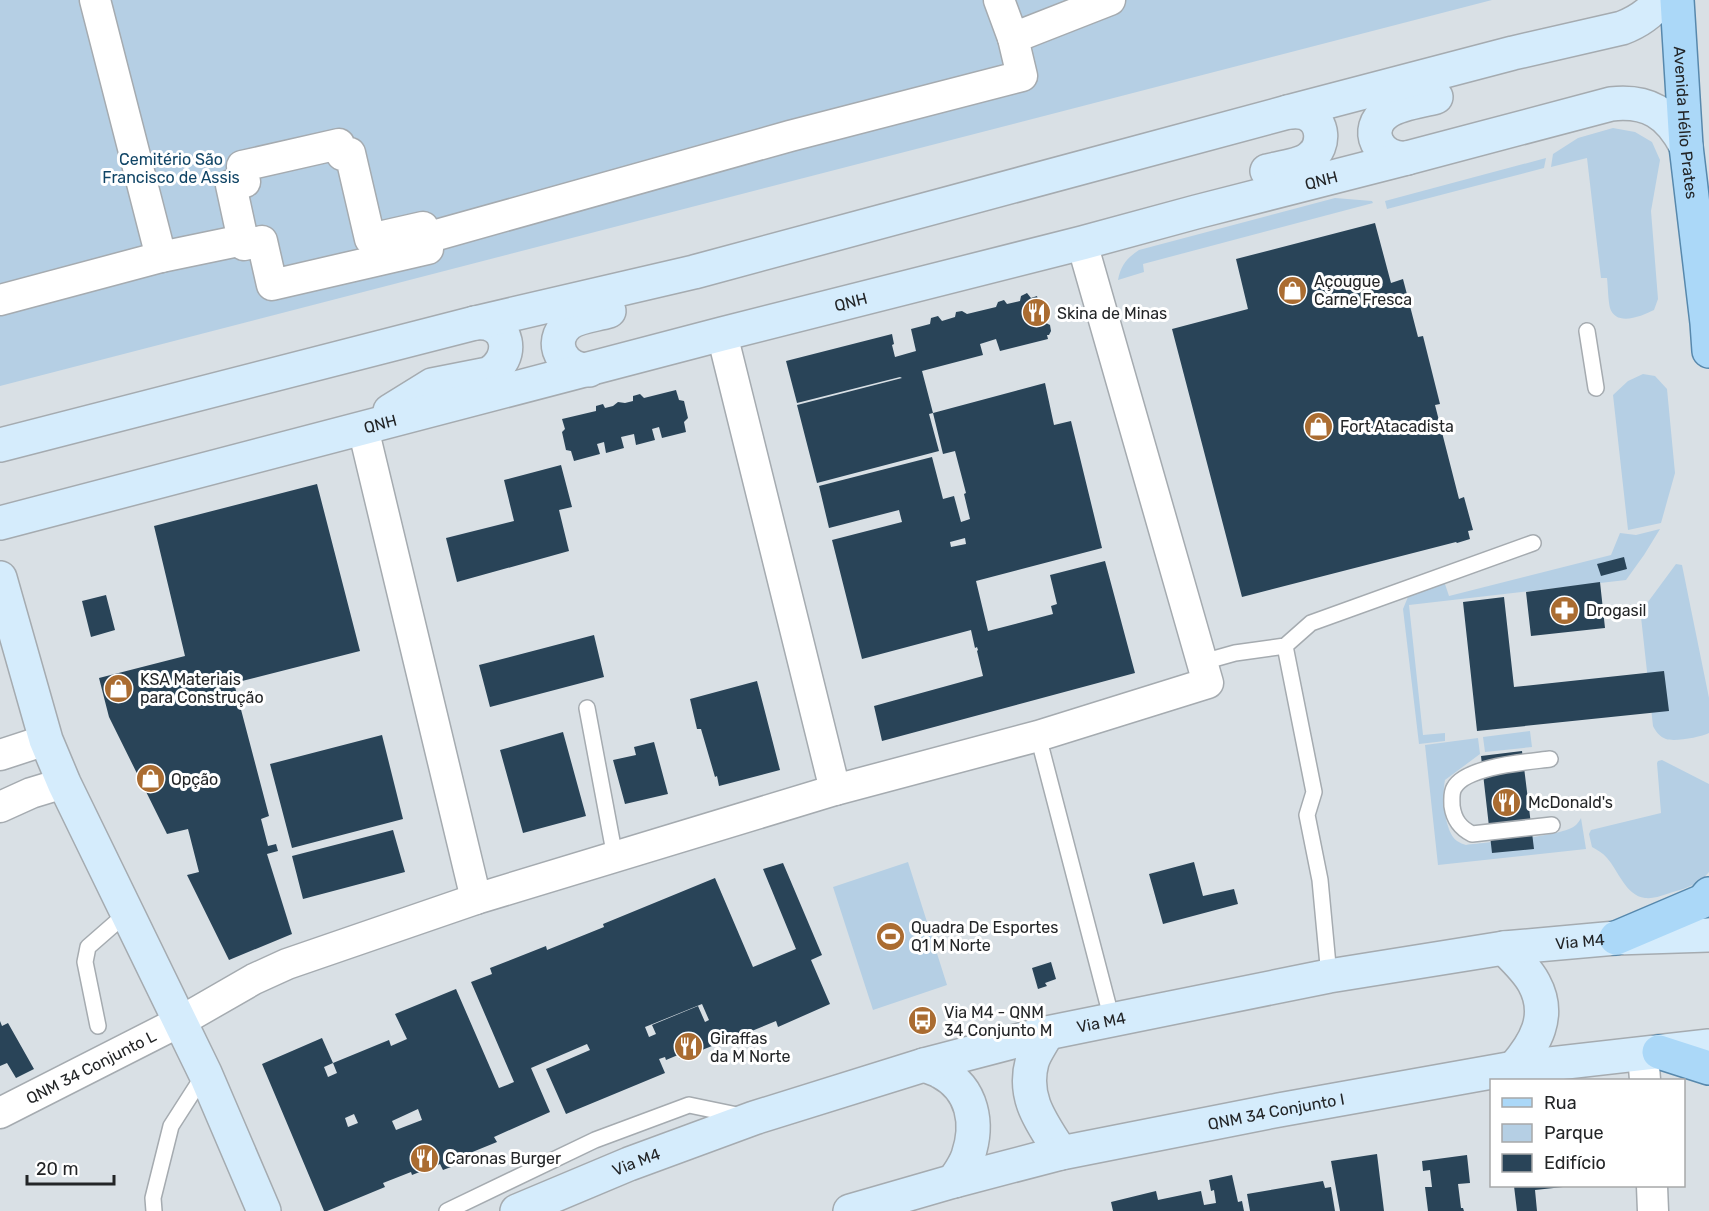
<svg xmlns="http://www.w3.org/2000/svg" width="1709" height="1211" font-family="Rubik,sans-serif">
<rect width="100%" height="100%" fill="#d9e0e5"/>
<!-- green -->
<path fill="#b5cfe4" d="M0,0H1492L0,386Z
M1613,128L1635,132L1652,142L1660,160L1651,211L1658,299L1654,310C1642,316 1616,327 1610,308C1608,299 1608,287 1607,278H1601L1587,158L1551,167L1553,154L1578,138Z
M1546,158L1544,168L1387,209L1385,201Z
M1335,198L1372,201L1373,203L1143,264L1144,272L1118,280C1121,265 1127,258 1139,250Z
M1643,374L1655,376L1667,389L1675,473L1661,523L1628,530L1613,395L1628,381Z
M1660,529L1644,555L1626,580L1409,605L1423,735L1445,733V741L1419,744L1403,609L1410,592L1443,578L1449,596L1611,555L1620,533L1636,535Z
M1676,564L1682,565L1709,698V733C1701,737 1675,742 1666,739C1660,737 1656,732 1653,726L1641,617L1645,606Z
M1530,731L1532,747L1485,752L1483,737Z
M1478,738L1480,754L1445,780C1442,794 1444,832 1457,841C1460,843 1463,844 1466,845C1487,842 1563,837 1576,825C1578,823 1580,820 1581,818L1586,849L1438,865L1425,745Z
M1662,760L1709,784V872C1699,884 1687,888 1673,892C1664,895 1654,899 1645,898C1626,896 1618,870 1607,858C1603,853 1597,850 1592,847L1589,834L1591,830L1661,813L1657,763L1658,761Z
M908,862L947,985L873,1010L833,887Z"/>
<!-- building -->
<path fill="#294458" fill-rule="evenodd" d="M1375,223L1391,283L1403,279L1418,337L1423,336L1440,404L1435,405L1459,499L1464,497L1473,530L1468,531L1470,539L1457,543L1456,542L1242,597L1172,329L1248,309L1236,259Z
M1027,293L1031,298L1037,296L1038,300L1043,301L1044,307L1043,311H1040L1041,314L1044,315V324L1046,323L1050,325L1051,331L1049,335H1047L1048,339L1000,351L996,339L980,344L983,355L922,371L933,413L929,414L939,451L817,483L797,405L902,378L900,377L797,403L786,361L892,334L894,344L892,345L895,357L916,351L911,329L930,324L931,318L938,316L942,321L955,317L956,312L962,311L967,314L996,307L998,302L1004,300L1007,304L1020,301L1021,296Z
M1045,383L1054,425L1071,421L1102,548L976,581L988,631L1053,614L1051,606L1057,604L1050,575L1105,561L1135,673L882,741L874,706L983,676L977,651L978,650L977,647L975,648L971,630L862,659L832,540L902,522L899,510L829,528L819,486L932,457L943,499L954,496L961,522L970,519L964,494L966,493L955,451L943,454L933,413ZM965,538L966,544L951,547L950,542Z
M676,390L679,400L684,401L688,418L684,422L686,432L662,438L659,427L652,429L655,440L636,445L634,434L621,437L624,448L606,453L604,442L597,444L600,454L574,461L571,451L566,450L562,432L565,429L562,419L596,411V406L603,404L605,408L613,406L618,402L625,403L633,401V396L640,394L644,398Z
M561,465L572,507L559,510L569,551L457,582L446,538L514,521L504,480Z
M317,484L360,651L234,683L269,816L261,819L268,846L276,844L278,851L267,854L292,934L229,960L187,875L199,872L188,829L167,834L109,717L99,678L185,656L154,526Z
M1624,557L1627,569L1601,576L1597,564Z
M1600,582L1605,628L1531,636L1526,592Z
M106,595L115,630L91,637L82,601Z
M1504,597L1514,687L1664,671L1669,711L1477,731L1463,602Z
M594,635L604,677L490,707L479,665Z
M757,681L780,770L719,786L717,776L715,777L701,729H697L690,699Z
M563,732L586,816L523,833L500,750Z
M382,735L403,819L292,848L270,764Z
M654,742L668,794L625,804L613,760L636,755L634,747Z
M1522,751L1534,849L1492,853L1481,756Z
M393,830L405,872L303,899L292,856Z
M1194,862L1203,896L1234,889L1238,904L1163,924L1149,874Z
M783,863L822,955L811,960L830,1004L778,1027L776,1021L720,1044L717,1038L710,1041L712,1046L697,1052L696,1048L692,1050L694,1053L680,1059L678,1055L666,1060L665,1057L659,1059L665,1073L566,1114L546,1069L590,1050L587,1044L531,1068L550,1112L494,1137L497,1142L470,1153L472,1159L443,1170L440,1164L412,1175L411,1172L383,1183L385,1187L327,1211H324L262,1064L322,1038L333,1063L389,1040L391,1046L407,1039L395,1014L456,989L499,1088L507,1085L514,1082L471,982L492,974L490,968L546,946L547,950L604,927L603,924L715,878L753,967L796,949L763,869ZM702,1004L709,1020L705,1022L698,1006L652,1025L656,1034L649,1037L645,1027ZM333,1063L337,1073L328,1077L324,1067ZM418,1109L422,1120L396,1130L392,1121ZM354,1114L358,1123L348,1127L345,1118Z
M1051,962L1056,979L1045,983L1047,986L1038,989L1032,968Z
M0,1021L2,1026L8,1023L34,1069L16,1078L7,1063L0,1066Z
M1377,1154L1384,1211H1340L1331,1161Z
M1467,1155L1470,1183L1458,1184L1461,1208H1463L1464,1211H1428L1425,1187H1432L1430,1170L1423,1171L1422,1161Z
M1232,1175L1238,1202L1242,1201L1244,1211H1113L1111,1202L1156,1191L1158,1200L1201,1191L1204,1205L1216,1203L1214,1190L1211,1191L1209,1180Z
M1323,1181L1325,1188L1331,1187L1335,1211H1250L1247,1194Z
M1514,1186H1563V1187L1535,1190L1537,1211H1517Z"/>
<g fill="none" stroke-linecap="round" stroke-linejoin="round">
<defs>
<path id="lane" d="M1587,331L1596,388
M1285,646L1314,792L1307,815L1320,880L1329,976
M1203,662L1235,653L1285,646L1311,623L1533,543
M587,708L615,857
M1038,736L1112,1020
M1550,759C1527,762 1466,766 1454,788C1451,793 1452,800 1452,806C1454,820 1460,828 1472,834L1552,825
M98,1026L85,962L88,947L128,912
M154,1211L153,1198L171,1126L205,1073
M447,1211L595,1140L689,1105L742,1116"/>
<g id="street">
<path d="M95,0L161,257"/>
<path d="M1013,38L1110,0"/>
<path d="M339,144L342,155L350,153L370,239L423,227L428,249L272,285L262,241L244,245L231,185L245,182L242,166Z"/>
<path d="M426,238L790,136L1022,76L1013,38L999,0"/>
<path d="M0,300L161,257L243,240"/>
<path d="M722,334L835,790"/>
<path d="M363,428L476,899"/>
<path d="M0,755L46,740"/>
<path d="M0,807L31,793L64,783"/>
<path d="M1643,1053L1645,1080"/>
<path id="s1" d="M0,1113L181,1021L254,979L287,964L476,899L835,790L1038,736L1208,683L1082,243"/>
<path d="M1652,1186L1653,1211"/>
</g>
<g id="secondary">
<path d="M1407,158C1379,161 1362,129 1387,112C1400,103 1421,101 1436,97"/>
<path d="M1267,171C1279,168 1303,165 1311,157C1325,146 1324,122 1307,114C1301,111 1295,112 1288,112"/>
<path d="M589,370C563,370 547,343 568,324C578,316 596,315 609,311"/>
<path d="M390,411L432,385L488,374C516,359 510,319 475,323"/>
<path d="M0,445L475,323L694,272L1288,112L1513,53L1622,28C1638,22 1650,14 1661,0"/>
<path id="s2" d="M0,523L722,334L1082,243L1196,212L1407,158L1611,104C1648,100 1669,113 1686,146"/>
<path d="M0,578L46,740L64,783L205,1073L264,1211"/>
<path d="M1504,948C1515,959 1527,970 1534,983C1552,1016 1535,1044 1514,1068"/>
<path d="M1047,1033C1043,1042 1035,1052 1032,1062C1022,1099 1043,1124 1061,1153"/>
<path d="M924,1065C929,1067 936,1069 941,1072C973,1089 979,1124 968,1156C965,1165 959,1173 954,1181"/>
<path id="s3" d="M517,1211L629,1164L754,1118L924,1065L1047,1033L1329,976L1504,948L1616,938L1709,935"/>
<path id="s4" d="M850,1211L954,1181L1061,1153L1279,1110L1514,1068L1709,1046"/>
</g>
<g id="primary">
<path id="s5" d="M1677,0L1686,146L1707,323L1709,351"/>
<path d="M1616,938L1703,901L1709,894"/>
<path d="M1659,1052L1709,1068"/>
</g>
</defs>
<!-- lane casing -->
<use href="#lane" stroke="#a5abb0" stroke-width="18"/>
<!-- street casing -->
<use href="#street" stroke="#a5abb0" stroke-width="33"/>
<!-- secondary casing -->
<use href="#secondary" stroke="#a5abb0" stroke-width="36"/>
<!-- primary casing -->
<use href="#primary" stroke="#5788ac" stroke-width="36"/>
<!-- lane -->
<use href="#lane" stroke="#fff" stroke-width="15"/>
<!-- street -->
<use href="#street" stroke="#fff" stroke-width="30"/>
<!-- secondary -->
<use href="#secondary" stroke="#d5ecfc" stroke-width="33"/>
<!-- primary -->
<use href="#primary" stroke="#abd8f8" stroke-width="33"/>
</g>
<!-- icons -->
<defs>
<symbol id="shop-disc" viewBox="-11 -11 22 22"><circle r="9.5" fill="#aa6c31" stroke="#fff"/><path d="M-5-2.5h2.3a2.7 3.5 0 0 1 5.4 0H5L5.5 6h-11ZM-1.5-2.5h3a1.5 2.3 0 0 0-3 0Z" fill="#fff"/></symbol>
<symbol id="restaurant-disc" viewBox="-11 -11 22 22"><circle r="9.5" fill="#aa6c31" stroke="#fff"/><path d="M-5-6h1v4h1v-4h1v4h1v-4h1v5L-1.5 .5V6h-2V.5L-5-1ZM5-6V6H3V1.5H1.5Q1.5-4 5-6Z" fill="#fff"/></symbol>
<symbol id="pharmacy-disc" viewBox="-11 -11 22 22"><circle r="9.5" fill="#aa6c31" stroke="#fff"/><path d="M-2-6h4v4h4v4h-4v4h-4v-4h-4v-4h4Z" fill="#fff"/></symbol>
<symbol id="stadium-disc" viewBox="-11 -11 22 22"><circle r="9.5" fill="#aa6c31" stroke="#fff"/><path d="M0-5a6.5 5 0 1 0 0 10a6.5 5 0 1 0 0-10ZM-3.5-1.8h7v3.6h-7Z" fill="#fff"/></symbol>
<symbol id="bus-disc" viewBox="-11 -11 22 22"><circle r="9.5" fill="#aa6c31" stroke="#fff"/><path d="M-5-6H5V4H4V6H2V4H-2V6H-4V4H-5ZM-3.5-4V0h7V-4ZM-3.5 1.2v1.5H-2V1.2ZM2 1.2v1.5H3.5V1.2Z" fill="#fff"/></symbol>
</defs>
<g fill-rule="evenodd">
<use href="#shop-disc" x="1276" y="274" width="33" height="33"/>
<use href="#restaurant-disc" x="1020" y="296" width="33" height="33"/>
<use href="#shop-disc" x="1302" y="410" width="33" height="33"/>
<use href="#pharmacy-disc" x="1548" y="594" width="33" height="33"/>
<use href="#shop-disc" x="102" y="672" width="33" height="33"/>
<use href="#shop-disc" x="134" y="762" width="33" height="33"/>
<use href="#restaurant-disc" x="1490" y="786" width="33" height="33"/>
<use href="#stadium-disc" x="874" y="920" width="33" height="33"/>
<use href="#bus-disc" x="906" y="1004" width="33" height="33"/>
<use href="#restaurant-disc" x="672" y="1030" width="33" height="33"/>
<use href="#restaurant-disc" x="408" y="1142" width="33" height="33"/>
</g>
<g text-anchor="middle" stroke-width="6" stroke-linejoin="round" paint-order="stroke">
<!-- street labels -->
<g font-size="16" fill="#232527" stroke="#fff">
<text dy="6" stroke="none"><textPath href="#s5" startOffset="123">Avenida Hélio Prates</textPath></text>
<text dy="6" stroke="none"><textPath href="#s2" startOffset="1365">QNH</textPath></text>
<text dy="6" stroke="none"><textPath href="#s2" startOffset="879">QNH</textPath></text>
<text dy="6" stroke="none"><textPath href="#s2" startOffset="393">QNH</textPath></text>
<text dy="6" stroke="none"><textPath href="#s3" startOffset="1101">Via M4</textPath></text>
<text dy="6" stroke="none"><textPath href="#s3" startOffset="615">Via M4</textPath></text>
<text dy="6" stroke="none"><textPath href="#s1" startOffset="102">QNM 34 Conjunto L</textPath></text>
<text dy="6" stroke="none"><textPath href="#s4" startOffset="438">QNM 34 Conjunto I</textPath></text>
<text dy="6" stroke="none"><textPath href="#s3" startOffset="129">Via M4</textPath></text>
</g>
<!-- park labels -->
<g font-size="16" fill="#104566" stroke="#fff">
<text x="171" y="165">Cemitério São<tspan x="171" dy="18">Francisco de Assis</tspan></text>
</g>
<!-- poi labels -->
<g font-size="16" fill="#232527" stroke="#fff" text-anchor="start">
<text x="1314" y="287">Açougue<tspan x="1314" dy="18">Carne Fresca</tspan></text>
<text x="1057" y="319">Skina de Minas</text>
<text x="1340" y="432">Fort Atacadista</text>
<text x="1586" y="616">Drogasil</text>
<text x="140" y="685">KSA Materiais<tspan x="140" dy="18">para Construção</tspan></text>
<text x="171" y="785">Opção</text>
<text x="1528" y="808">McDonald's</text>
<text x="911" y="933">Quadra De Esportes<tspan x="911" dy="18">Q1 M Norte</tspan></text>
<text x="944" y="1018">Via M4 - QNM<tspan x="944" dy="18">34 Conjunto M</tspan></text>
<text x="710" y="1044">Giraffas<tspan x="710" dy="18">da M Norte</tspan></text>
<text x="445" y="1164">Caronas Burger</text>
</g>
</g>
<!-- legend -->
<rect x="1490" y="1079" width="195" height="108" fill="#ffffff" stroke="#a7a8a9" stroke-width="1.5"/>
<rect x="1502" y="1098" width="30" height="9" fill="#abd8f8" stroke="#a7a8a9" stroke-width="1.5"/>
<text x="1544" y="1109" font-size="18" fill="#232527">Rua</text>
<rect x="1502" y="1124" width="30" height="18" fill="#b5cfe4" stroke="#a7a8a9" stroke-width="1.5"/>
<text x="1544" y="1139" font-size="18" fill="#232527">Parque</text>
<rect x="1502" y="1154" width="30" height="18" fill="#294458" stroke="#a7a8a9" stroke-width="1.5"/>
<text x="1544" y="1169" font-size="18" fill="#232527">Edifício</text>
<!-- scale -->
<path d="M27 1175v9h87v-9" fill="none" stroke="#232527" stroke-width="3"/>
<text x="36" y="1175" font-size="18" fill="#232527" stroke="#ffffff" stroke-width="4.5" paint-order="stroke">20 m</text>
</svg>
